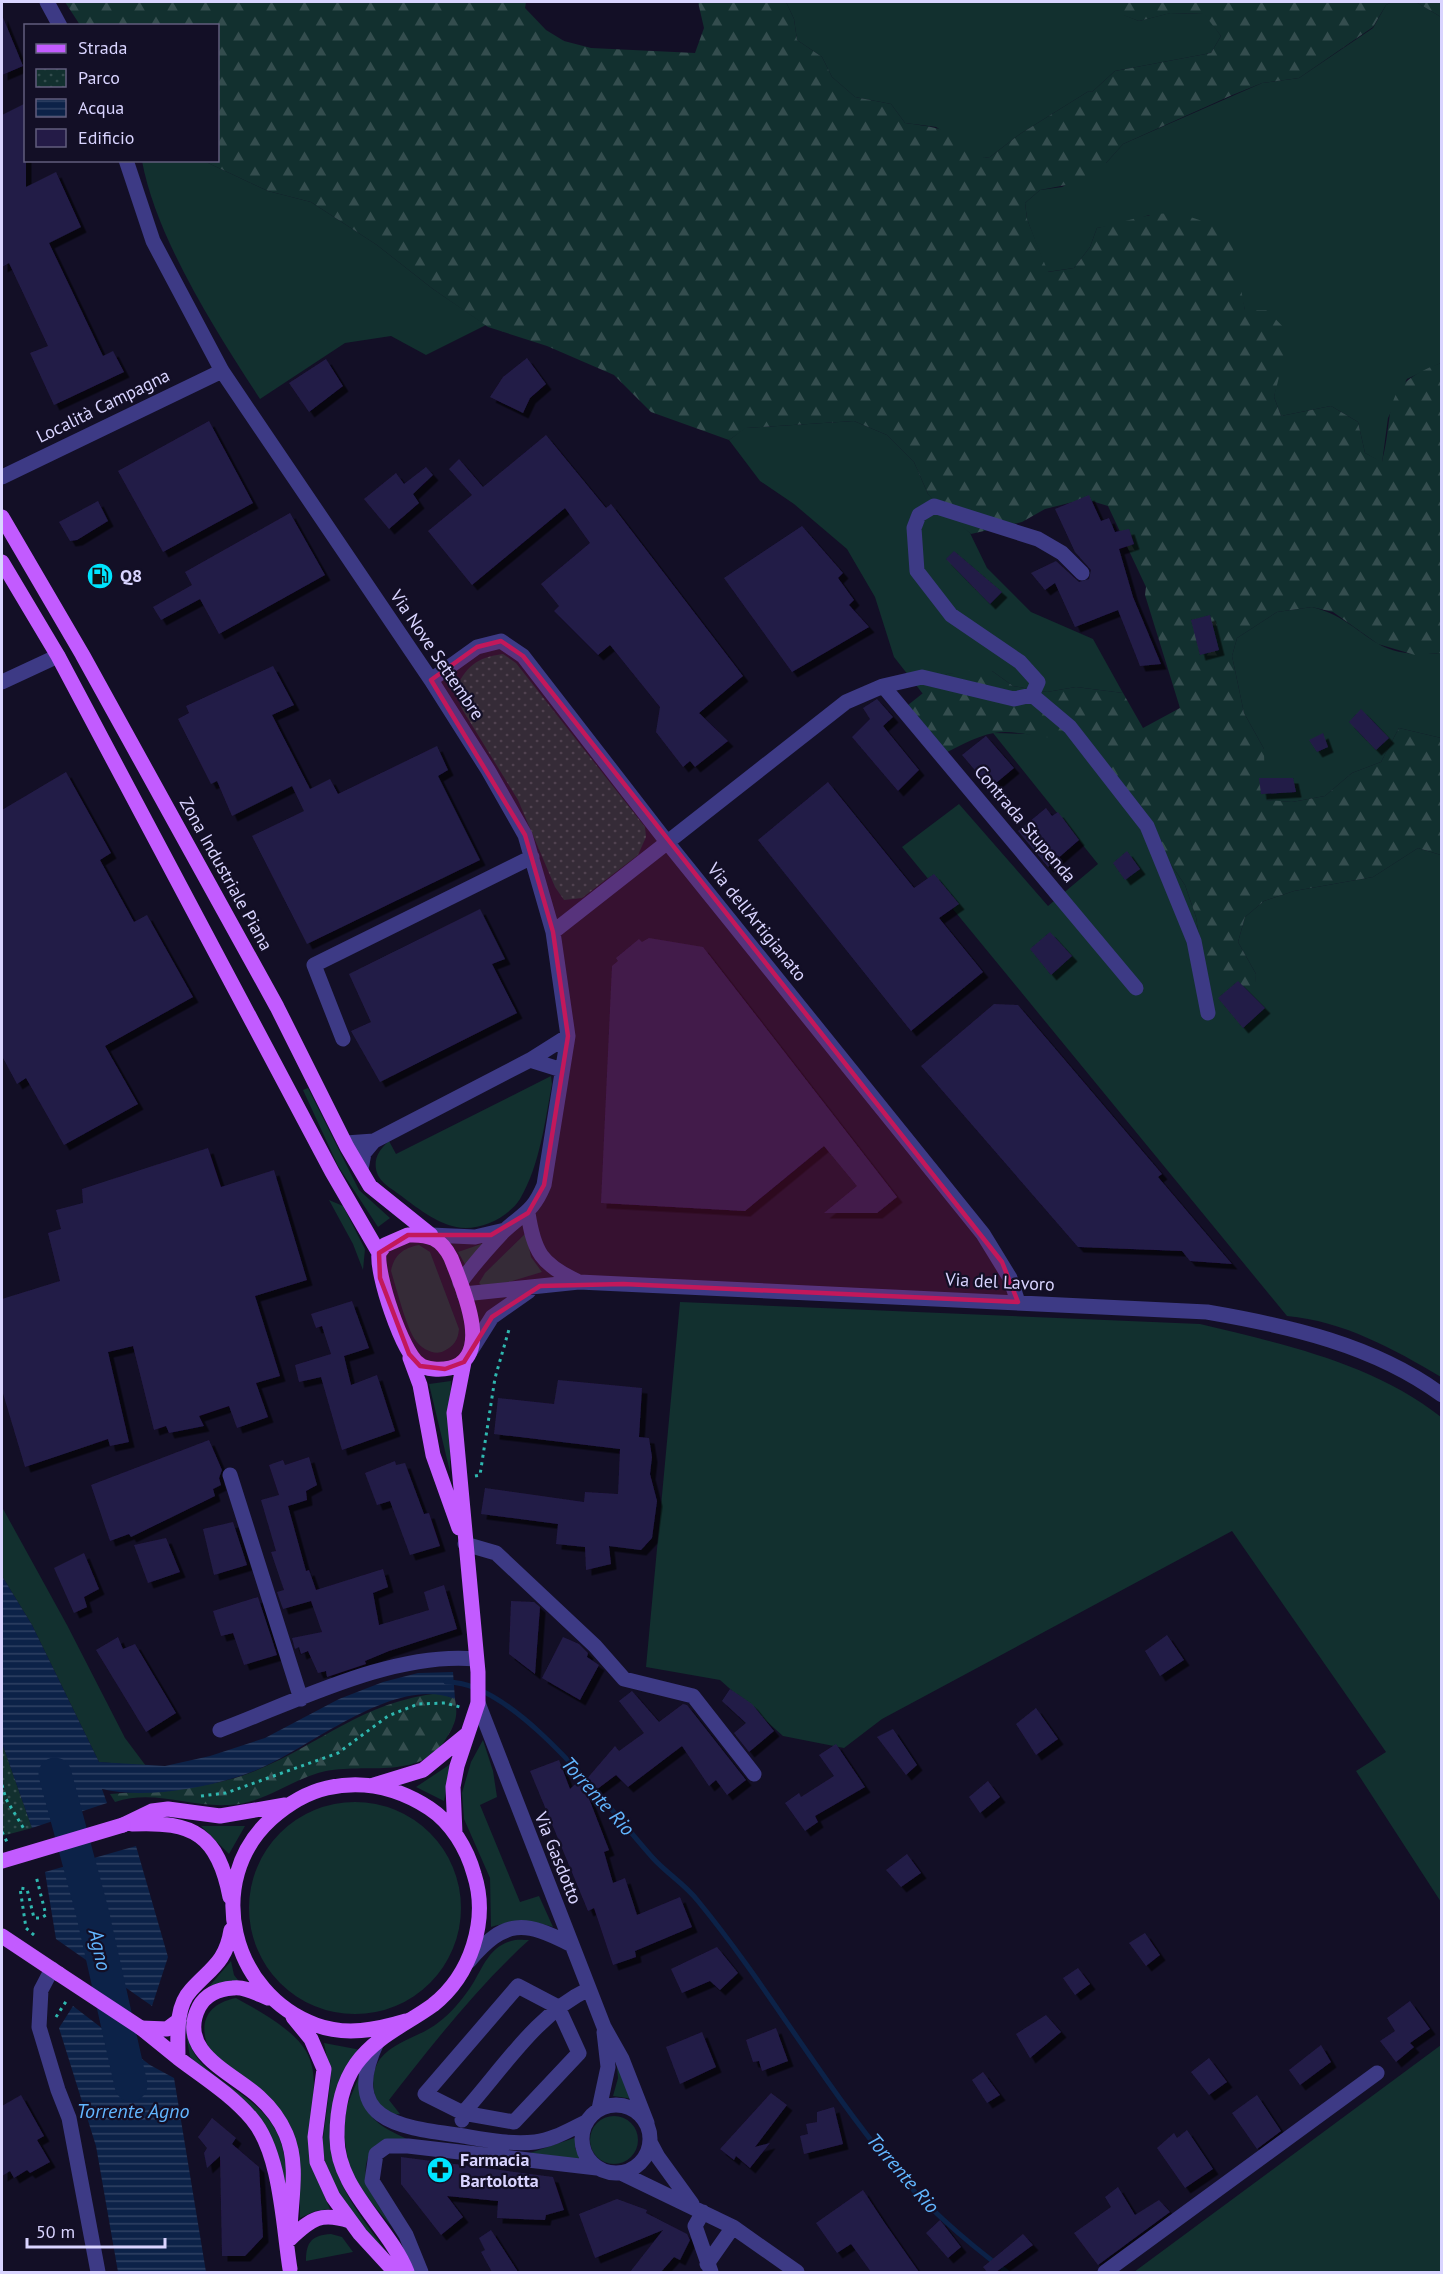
<svg xmlns="http://www.w3.org/2000/svg" width="1443" height="2274" font-family="'PT Sans',sans-serif">
<defs>
<pattern id="forest-firs" width="22" height="20" patternUnits="userSpaceOnUse" patternTransform="scale(1.5)"><rect width="22" height="20" fill="#12302f"/><path d="M5 1l3.5 6h-7zM16 11l3.5 6h-7z" fill="#344d4e"/></pattern>
<pattern id="park-dots" width="8" height="8" patternUnits="userSpaceOnUse" patternTransform="scale(1.5)"><rect width="8" height="8" fill="#12302f"/><path d="M2 2h.1M6 6h.1" fill="none" stroke="#344d4e" stroke-width="1.8" stroke-linecap="round"/></pattern>
<pattern id="water-rules" width="6" height="5" patternUnits="userSpaceOnUse" patternTransform="scale(1.5)"><rect width="6" height="5" fill="#0c2248"/><path d="M0 2.5h6" fill="none" stroke="#2f4163"/></pattern>
<filter id="shadow"><feDropShadow dx="5.5" dy="5.5" stdDeviation="0" flood-color="#0009"/></filter>
</defs>
<rect width="100%" height="100%" fill="#130f26"/>
<!-- grass -->
<path fill="#12302f" d="M786,2H1124V15L1139,21L1170,13L1205,14L1221,36L1211,53L1115,71L1092,92L1089,91L1020,134L990,157L984,158L936,127L905,123L891,104L855,97L832,77L822,57L797,40L794,19Z
M1392,2H1416L1441,17V363L1407,379L1388,418L1382,463L1365,453L1358,422L1331,406L1281,416L1274,397L1278,376L1245,310L1240,291L1149,215L1124,224L1097,228L1090,247L1074,268L1047,272L1027,219L1025,203L1040,190L1062,187L1106,163L1123,144L1262,83L1299,78L1373,28L1386,5Z
M142,161H204L268,191L311,202L377,245L433,289L486,325L426,355L391,336L345,343L260,399C217,333 156,238 142,161Z
M854,421L887,435L914,462L928,494L970,533L987,568L1031,612L1093,639L1123,693L1076,687L1047,692L1013,686L992,671L947,674L923,694L894,657L875,597L847,549L794,504L760,481L729,440L745,428Z
M1312,607C1341,614 1353,628 1377,643C1396,655 1420,655 1441,653V738L1399,728L1381,762L1352,773L1325,796L1292,802L1264,800V749L1244,713L1232,656L1237,638L1277,612Z
M993,733C1020,733 1045,736 1072,734L1112,779L1185,885L1196,917L1204,967L1254,991L1256,974L1238,942L1245,917L1264,901L1294,891L1373,877L1418,848L1441,855V1377C1394,1349 1343,1321 1287,1316L902,847L959,804L1048,906L1098,864Z
M551,1076L552,1084C545,1121 540,1165 520,1199C508,1218 478,1232 456,1227C436,1223 416,1207 400,1195C391,1188 378,1182 376,1169C374,1157 380,1149 389,1141L396,1154Z
M308,1088L359,1190L390,1218L378,1227L338,1166L303,1090Z
M329,1200L343,1206L365,1249L363,1270L353,1244Z
M526,1233L531,1257L542,1272L485,1289L479,1283L485,1273Z
M487,1242L466,1266L458,1252Z
M419,1245L430,1252L459,1329C458,1340 454,1346 444,1351C435,1356 422,1349 416,1341C407,1330 396,1287 391,1271C394,1255 403,1248 419,1245Z
M680,1302L1200,1324C1283,1344 1373,1363 1441,1417V1902L1356,1771L1386,1752L1232,1531L882,1719L844,1748L783,1736L720,1680L646,1667Z
M451,1381L450,1472L429,1384Z
M2,1507L67,1625L125,1738L146,1766L99,1762L32,1625L2,1576Z
M483,1740L493,1771L497,1797L480,1805L520,1902L539,1896L553,1927C530,1919 514,1921 491,1927L490,1878L464,1819L462,1793L471,1762Z
M452,1763L444,1801L416,1787Z
M249 1908a106 106 0 1 1 212 0a106 106 0 1 1-212 0Z
M201,1826H245L229,1854Z
M529,1940C476,1988 433,2044 389,2100L400,2114C372,2118 367,2076 380,2059C395,2040 421,2037 439,2022C451,2013 461,2001 470,1988C482,1971 487,1948 511,1941C516,1939 524,1940 529,1940Z
M231,1961L234,1975L242,1985L206,1990Z
M236,1998C259,2011 292,2028 306,2051C321,2077 310,2110 310,2138C310,2164 320,2186 330,2209L315,2211L300,2218V2165L293,2131L211,2053C197,2026 205,2004 236,1998Z
M196,2001C163,2076 248,2077 276,2131C292,2162 286,2202 287,2235L281,2177L239,2099L190,2057L184,2022Z
M324,2043L361,2050C352,2071 338,2095 332,2117C320,2173 364,2219 393,2261L346,2208L327,2172L322,2146L331,2077Z
M1441,2045V2272H1134Z
M616,2057L633,2099L613,2096L618,2078Z
M360,2074C365,2116 369,2121 407,2139L371,2151C355,2179 378,2203 393,2228L357,2186L348,2161L344,2135L346,2108Z
M590 2140a24 24 0 1 1 48 0a24 24 0 1 1-48 0Z
M577,2137L575,2148L584,2160L530,2153Z
M331,2234L342,2237L353,2252L306,2261C306,2242 312,2235 331,2234Z"/>
<!-- forest -->
<path fill="url(#forest-firs)" d="M65,2H526L525,8L546,30L564,41L591,48L695,53L704,28L698,2H786L794,19L797,40L822,57L832,77L855,97L891,104L905,123C935,127 967,131 984,158L990,157L1020,134L1089,91L1092,92L1115,71L1211,53L1221,36L1204,14L1171,13L1139,21L1123,15L1124,2H1392L1386,5L1373,27L1299,78L1262,83L1230,96L1123,144L1106,163L1108,172L1082,182L1040,190L1025,203L1027,219L1048,272L1074,268L1090,247L1097,228C1120,224 1155,210 1177,214C1192,216 1208,224 1223,228L1232,243L1245,310H1267L1286,330V349L1274,397L1281,416L1331,406L1358,422L1365,453L1382,462C1396,409 1378,386 1441,363V653L1415,655L1378,644L1333,612L1312,607L1277,612L1237,638L1232,656L1244,713L1264,749L1265,800L1292,802L1325,796L1352,773L1381,762L1399,728L1441,738V855L1418,848L1373,877L1294,891L1264,901L1245,917L1238,942L1256,974L1255,992L1225,984L1204,967L1196,917L1185,885L1113,779L1072,734C1046,744 1021,728 994,733C975,736 955,749 938,756L898,713L947,674L975,670L992,671L1013,686L1047,692L1076,687L1123,693L1143,728L1180,708L1145,595L1146,587L1108,506L1085,499L1045,509L1022,522L971,534L943,510L928,494L914,462L887,435L854,421L746,428L729,440L651,412L614,375L547,346L488,327L433,289L377,245L311,202L268,191L204,161L218,160V26L80,25Z
M1416,2H1441V17Z
M440,1693L455,1699C458,1716 456,1722 447,1737C420,1784 360,1760 318,1773C286,1783 262,1804 228,1805C189,1807 153,1789 115,1802L110,1794C159,1790 209,1790 255,1771C323,1743 361,1702 440,1693Z"/>
<!-- park -->
<path fill="url(#park-dots)" d="M503,654L516,663L645,827L646,837L638,855L582,898L564,900L555,887L518,800L462,709L455,691C465,667 477,657 503,654Z
M2,1743L32,1828L2,1836Z"/>
<!-- water -->
<path fill="url(#water-rules)" d="M2,1576L32,1625L99,1762L165,1766L210,1756L265,1738L339,1699L383,1682L418,1673L453,1672L455,1699C394,1674 310,1749 254,1771C214,1787 145,1800 102,1789L107,1803L32,1828L2,1743Z
M136,1846L168,1957L152,2006L56,1939L45,1872Z
M73,2006L150,2065L174,2078L206,2272H118L96,2146L59,2028Z"/>
<g fill="none" stroke-linecap="round" stroke-linejoin="round">
<!-- stream -->
<path stroke="#0c2248" stroke-width="5" d="M446,1682C515,1680 609,1809 652,1857C666,1873 685,1884 698,1901C767,1985 821,2081 891,2165C925,2206 964,2240 1007,2272"/>
<!-- river -->
<path stroke="#0c2248" stroke-width="33" d="M55,1774L92,1911L131,2085"/>
</g>
<!-- building -->
<path fill="#241b47" filter="url(#shadow)" d="M2,15L23,66L2,75Z
M26,103V187L56,172L81,227L49,243L103,356L113,351L124,372L54,405L30,353L48,346L9,263L2,267V115Z
M527,358L546,384L530,398L523,413L490,397L503,377Z
M326,359L343,386L309,412L289,383Z
M209,421L253,503L163,552L118,471Z
M546,435L606,508L611,504L743,676L699,713L728,741L695,767L690,761L683,767L656,732L660,707L610,645L598,655L554,611L559,606L541,584L590,543L565,508L472,585L428,531L472,495L449,469L459,459L483,487Z
M426,467L433,475L413,494L419,503L389,529L364,499L396,473L404,484Z
M1089,495L1101,521L1109,518L1115,532L1129,529L1134,544L1119,549L1133,597L1161,664L1140,666L1118,610L1075,627L1055,583L1045,590L1031,573L1056,561L1079,582L1089,579L1091,570L1075,552L1055,509Z
M98,501L108,521L77,540L70,541L59,522Z
M290,513L325,575L219,634L200,599L161,620L153,607L192,585L185,572Z
M802,526L843,573L838,578L854,600L849,605L869,627L792,672L724,578Z
M954,551L1002,592L990,604L946,559Z
M1210,615L1219,650L1200,655L1191,620Z
M273,666L294,705L272,715L310,789L330,779L338,794L437,746L448,770L438,776L480,860L307,944L252,836L304,811L292,786L232,816L217,781L211,784L178,719L189,713L186,706Z
M877,699L893,717L883,726L919,770L898,791L852,737L870,719L863,708Z
M1361,709L1389,738L1376,750L1349,722Z
M1323,733L1328,747L1317,752L1309,740Z
M986,736L1014,768L990,788L962,755Z
M66,772L111,853L100,860L134,922L147,915L193,997L105,1046L138,1104L64,1145L26,1078L17,1084L2,1056V810Z
M1259,778H1293L1296,792L1261,794Z
M828,782L914,888L934,874L959,904L939,918L983,972L911,1031L758,840Z
M1046,808L1052,816L1058,812L1079,840L1048,867L1018,831Z
M1127,851L1140,869L1125,880L1113,863Z
M480,909L505,959L492,964L517,1013L380,1082L351,1031L371,1022L349,974Z
M1050,932L1072,956L1051,975L1030,949Z
M649,938L703,947L897,1197L877,1213H824L857,1186L824,1146L745,1211L601,1203L612,966L618,961L616,958L639,939L642,942Z
M1238,981L1265,1008L1243,1028L1218,998Z
M994,1004L1018,1005L1162,1174L1158,1177L1232,1264L1190,1261L1182,1251L1078,1247L921,1066Z
M208,1148L221,1187L274,1170L307,1280L255,1296L280,1376L256,1383L268,1417L237,1428L229,1406L199,1416L204,1426L169,1433L166,1426L154,1430L133,1346L108,1352L129,1442L110,1446L108,1439L25,1467L2,1390V1299L60,1281L48,1233L61,1229L56,1210L83,1203L82,1189Z
M352,1301L369,1348L344,1356L351,1385L377,1375L395,1431L342,1450L321,1377L299,1382L295,1365L331,1354L322,1326L316,1328L311,1314Z
M558,1380L642,1388L639,1437L649,1438L652,1457L650,1474L657,1501L652,1538L641,1550L609,1546L611,1564L586,1570L585,1547L556,1544L558,1524L481,1514L485,1488L584,1502L585,1492L618,1494L620,1449L494,1434L498,1398L554,1404Z
M209,1440L222,1470L219,1478L221,1485L213,1489L215,1496L131,1537L129,1534L110,1541L91,1485Z
M309,1457L317,1485L306,1491L307,1500L288,1506L306,1571L309,1570L316,1590L383,1569L388,1587L373,1593L379,1625L429,1610L424,1592L444,1585L457,1629L389,1651L365,1661L366,1664L327,1677L326,1671L318,1673L308,1651L301,1654L299,1647L295,1649L292,1638L322,1632L311,1601L283,1609L277,1592L284,1590L271,1552L276,1551L261,1500L279,1495L269,1465L283,1460L285,1465Z
M395,1461L396,1465L405,1463L424,1514L429,1513L440,1546L410,1555L390,1501L377,1505L365,1473Z
M233,1522L247,1565L214,1575L203,1529Z
M166,1538L180,1572L148,1583L134,1545Z
M84,1553L99,1589L84,1597L87,1607L74,1613L54,1568Z
M258,1597L277,1655L244,1665L233,1633L221,1636L213,1611Z
M511,1601L534,1602L540,1607L535,1674L509,1654Z
M1167,1635L1184,1660L1160,1676L1145,1651Z
M118,1637L123,1649L135,1644L176,1713L146,1732L96,1650Z
M563,1637L579,1644L588,1653L587,1657L599,1665L580,1700L542,1678Z
M730,1689L752,1704L774,1731L749,1752L734,1733L746,1723L722,1701Z
M632,1691L659,1722L683,1704L687,1705L746,1780L727,1795L716,1780L709,1786L682,1746L628,1787L616,1775L588,1796L609,1850L604,1852L613,1883L625,1878L637,1915L680,1897L692,1927L635,1951L636,1957L613,1965L594,1908L588,1911L530,1771L559,1760L570,1789L582,1778L585,1781L615,1746L619,1751L644,1733L619,1701Z
M1036,1708L1058,1739L1036,1755L1016,1724Z
M893,1729L917,1765L906,1775L877,1737Z
M836,1744L865,1787L815,1816L818,1822L805,1831L785,1803L799,1793L801,1797L834,1776L819,1755Z
M988,1781L1000,1797L980,1813L969,1797Z
M907,1854L921,1873L901,1887L886,1870Z
M1145,1933L1160,1955L1146,1966L1129,1943Z
M717,1947L738,1973L720,1990L710,1981L682,1993L671,1969Z
M1078,1968L1090,1984L1075,1995L1063,1978Z
M1410,2001L1430,2029L1410,2043L1414,2047L1396,2062L1380,2041L1395,2031L1387,2018Z
M1046,2015L1061,2032L1030,2058L1016,2034Z
M776,2028L788,2061L762,2071L759,2061L753,2062L746,2040Z
M702,2032L716,2067L680,2084L666,2047Z
M1321,2045L1331,2062L1300,2085L1289,2070Z
M1209,2058L1227,2082L1209,2095L1191,2072Z
M983,2072L1000,2095L987,2103L972,2080Z
M771,2093L787,2105L755,2147L770,2143L750,2168L736,2156L734,2160L720,2149Z
M21,2095L44,2136L37,2140L50,2162L30,2173L27,2170L14,2178L10,2171L2,2176V2106Z
M1257,2095L1281,2131L1257,2149L1232,2113Z
M834,2107L843,2144L804,2154L800,2136L808,2134L806,2124L817,2122V2112Z
M212,2118L236,2138L232,2144L259,2167L263,2237L245,2256H222L220,2156L207,2168L204,2153L207,2148L198,2137Z
M1187,2130L1213,2169L1185,2188L1157,2148L1174,2133L1177,2138Z
M401,2157L553,2177L564,2210L546,2215L545,2220L497,2218L498,2201L447,2196L463,2217L441,2235L401,2184Z
M1118,2187L1135,2215L1159,2200L1170,2212L1098,2265L1074,2233L1111,2207L1105,2197Z
M863,2190L884,2222L919,2272H871L851,2244L837,2253L816,2223Z
M617,2199L647,2210L646,2213L687,2234L690,2240L680,2260L674,2257L661,2272H630L663,2230L595,2258L579,2214Z
M940,2220L961,2247L948,2258L926,2233Z
M491,2230L518,2272H492L481,2252L485,2250L479,2238Z
M1023,2234L1033,2245L996,2272H987L983,2267Z"/>
<g fill="none" stroke-linecap="round" stroke-linejoin="round">
<!-- path -->
<path stroke="#2fb8b0" stroke-width="3" stroke-dasharray="3 4.5" stroke-linecap="butt" d="M475,1476L480,1475L495,1378L510,1326
M2,1785L6,1799L24,1829
M201,1796L226,1793L338,1753L388,1716L418,1704L445,1703L460,1707
M2,1832L7,1842
M34,1935L26,1928L20,1888L27,1889L34,1918H41L46,1915L36,1876
M56,2017L67,2000"/>
<!-- minor -->
<path stroke="#3d3a85" stroke-width="15" d="M47,2L60,26
M126,160L153,241L222,371L431,680L488,770L525,835L553,932L568,1036L544,1185C532,1214 522,1213 502,1233C487,1249 473,1265 460,1283
M2,477L222,371
M431,680L477,647L501,641L523,656L667,842L983,1234L1010,1278L1018,1302
M2,682L58,656
M883,686L1136,988
M1032,695L1070,727L1147,826L1194,941L1208,1013
M553,932L846,702L883,686L922,677L1014,699L1032,695L1038,682L1020,662L951,615L917,571L914,528L919,515L934,506L1038,539L1062,553L1082,573
M343,1039L314,965L532,857
M562,1070L530,1060L568,1036
M374,1141L530,1060
M346,1143L374,1141L364,1153L361,1169
M528,1213C534,1252 541,1264 577,1281
M431,1235L475,1237L505,1230
M464,1294L579,1282L1207,1312C1289,1326 1374,1345 1442,1395
M470,1352L492,1317L529,1291
M230,1475L301,1699
M465,1544L496,1553L595,1646L624,1679L693,1696L754,1774
M478,1703L604,2027L622,2059L647,2123
M220,1730C297,1701 394,1651 476,1659
M469,1961C505,1919 524,1920 572,1945
M52,1969L41,1990L39,2027L58,2090L69,2118L98,2272
M518,1986L558,2007L579,2053L514,2122L463,2113L425,2094Z
M377,2042C341,2119 396,2127 457,2135C482,2139 509,2145 535,2142C553,2140 569,2130 586,2122
M582 2139a34 34 0 1 1 68 0a34 34 0 1 1-68 0Z
M599,2109L608,2067L604,2032
M462,2120L463,2113C502,2070 536,2014 589,1989
M650,2142L658,2157L692,2204
M621,2173L733,2227L797,2272
M703,2212L695,2226L711,2272
M707,2264L733,2227
M421,2272L406,2235L372,2181L376,2154L387,2146H408L597,2168
M1105,2272L1377,2073"/>
<!-- major -->
<path stroke="#c25bff" stroke-width="15" d="M2,517L82,654L277,1007L347,1147L370,1186L431,1235
M2,562L58,656L332,1172L379,1253
M408,1235C429,1234 441,1238 451,1258C461,1284 495,1358 450,1368C441,1370 426,1370 419,1364C402,1352 376,1274 379,1253L385,1245Z
M410,1358L420,1385L433,1455L459,1528
M374,1785L423,1770L467,1734
M132,1824C194,1821 218,1835 230,1897
M123,1825L152,1811L168,1809L220,1816L285,1805
M455,1833L453,1787L457,1766L478,1703V1672L454,1413L464,1362
M231,1930C226,1962 211,1968 191,1990C175,2007 178,2036 178,2058C203,2077 232,2095 252,2119C281,2153 283,2226 290,2269
M2,1936L59,1974
M268,1998C258,1994 244,1986 233,1988C219,1989 206,1994 199,2007C176,2052 233,2073 259,2097C270,2107 280,2120 286,2134C299,2164 291,2198 290,2230
M293,2017L311,2039L324,2069L315,2137L317,2162L333,2197L360,2234L395,2272
M406,2021C376,2030 346,2036 316,2025C231,1994 203,1881 271,1819C288,1804 305,1793 327,1788C363,1780 398,1788 429,1808C452,1823 467,1849 474,1874C489,1920 471,1975 433,2005C407,2024 376,2036 356,2064C342,2084 337,2111 337,2136C336,2189 389,2226 407,2272
M141,2028L178,2058
M141,2028L167,2029L179,2020
M290,2239C312,2218 321,2212 350,2221"/>
<!-- major-bridge -->
<path stroke="#c25bff" stroke-width="15" d="M2,1861L123,1825
M59,1974L141,2028"/>
</g>
<!-- marked area -->
<path fill="#c2185b" fill-opacity="0.2" stroke="#c2185b" stroke-width="4.5" stroke-linejoin="round" d="M501,641L523,656L1002,1262L1018,1302L623,1284L540,1286L492,1317L464,1362L445,1369L420,1366L409,1354L380,1278L379,1253L408,1235H491L528,1213L544,1185L568,1036L553,932L525,835L431,680L477,647Z"/>
<!-- icons -->
<defs>
<symbol id="fuel-disc" viewBox="-11 -11 22 22"><circle r="9.5" fill="#00e5ff" stroke="#130f26"/><path d="M-5.5-6h7V0h2V4h1.3V-2.5L3-4.5l.8-.8L6-3V5H2.5V1h-1V6h-7ZM-4.2-4.7v3.2H.2V-4.7Z" fill="#111"/></symbol>
<symbol id="pharmacy-disc" viewBox="-11 -11 22 22"><circle r="9.5" fill="#00e5ff" stroke="#130f26"/><path d="M-2-6h4v4h4v4h-4v4h-4v-4h-4v-4h4Z" fill="#111"/></symbol>
</defs>
<g fill-rule="evenodd">
<use href="#fuel-disc" x="85" y="561" width="30" height="30"/>
<use href="#pharmacy-disc" x="425" y="2155" width="30" height="30"/>
</g>
<g text-anchor="middle" stroke-width="4.5" stroke-linejoin="round" paint-order="stroke">
<!-- street labels -->
<g font-size="18" fill="#d9d4ff" stroke="#130f26">
<text transform="translate(103 406) rotate(-26)" y="6">Località Campagna</text>
<text transform="translate(437 655) rotate(56)" y="6">Via Nove Settembre</text>
<text transform="translate(1025 824) rotate(50)" y="6">Contrada Stupenda</text>
<text transform="translate(226 874) rotate(61)" y="6">Zona Industriale Piana</text>
<text transform="translate(757 922) rotate(51)" y="6">Via dell'Artigianato</text>
<text transform="translate(1000 1282) rotate(3)" y="6">Via del Lavoro</text>
<text transform="translate(558 1858) rotate(68)" y="6">Via Gasdotto</text>
</g>
<!-- poi labels -->
<g font-size="18" font-weight="bold" fill="#d9d4ff" stroke="#130f26" text-anchor="start">
<text x="120" y="582">Q8</text>
<text x="460" y="2166">Farmacia<tspan x="460" dy="21">Bartolotta</tspan></text>
</g>
<!-- water labels -->
<g font-size="20" font-style="italic" fill="#62b6ff" stroke="#130f26">
<text transform="translate(598 1796) rotate(48)" y="7">Torrente Rio</text>
<text transform="translate(100 1950) rotate(77)" y="7">Agno</text>
<text x="133" y="2118">Torrente Agno</text>
<text transform="translate(903 2173) rotate(49)" y="7">Torrente Rio</text>
</g>
</g>
<!-- border -->
<rect width="1443" height="2274" fill="none" stroke="#d9d4ff" stroke-width="6"/>
<!-- legend -->
<rect x="24" y="24" width="195" height="138" fill="#130f26" stroke="#625e7d" stroke-width="1.5"/>
<rect x="36" y="44" width="30" height="9" fill="#c25bff" stroke="#625e7d" stroke-width="1.5"/>
<text x="78" y="54" font-size="18" fill="#d9d4ff">Strada</text>
<rect x="36" y="69" width="30" height="18" fill="url(#park-dots)" stroke="#625e7d" stroke-width="1.5"/>
<text x="78" y="84" font-size="18" fill="#d9d4ff">Parco</text>
<rect x="36" y="99" width="30" height="18" fill="url(#water-rules)" stroke="#625e7d" stroke-width="1.5"/>
<text x="78" y="114" font-size="18" fill="#d9d4ff">Acqua</text>
<rect x="36" y="129" width="30" height="18" fill="#241b47" stroke="#625e7d" stroke-width="1.5"/>
<text x="78" y="144" font-size="18" fill="#d9d4ff">Edificio</text>
<!-- scale -->
<path d="M27 2238v9h138v-9" fill="none" stroke="#d9d4ff" stroke-width="3"/>
<text x="36" y="2238" font-size="18" fill="#d9d4ff" stroke="#130f26" stroke-width="4.5" paint-order="stroke">50 m</text>
</svg>
